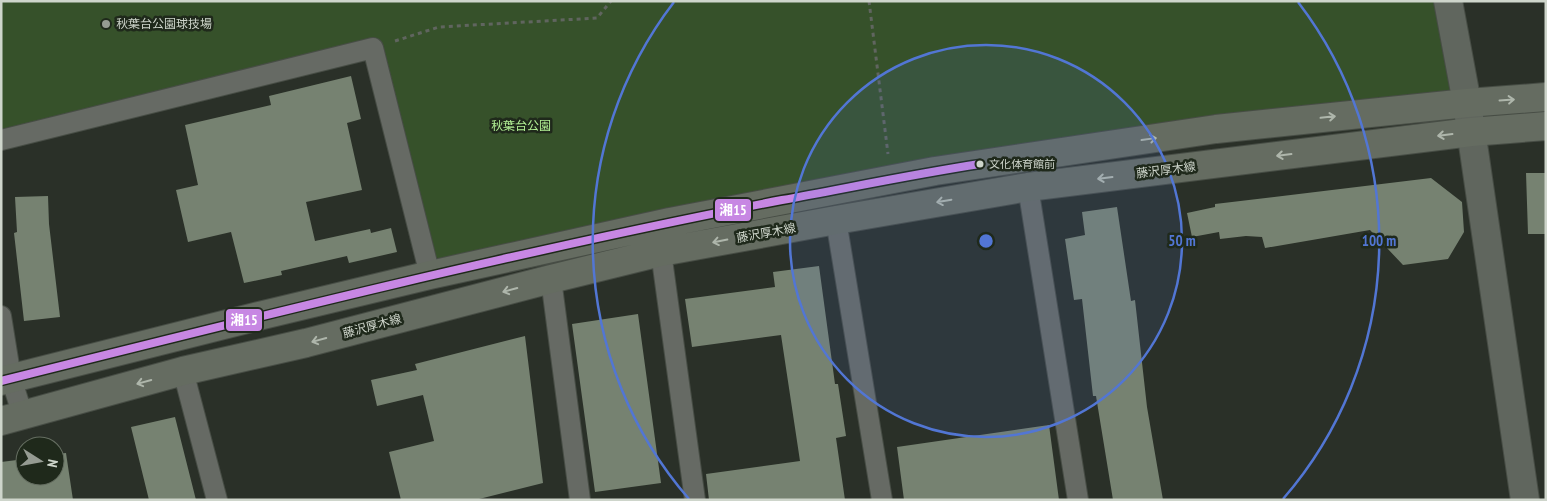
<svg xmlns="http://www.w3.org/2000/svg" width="1547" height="501" font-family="'PT Sans Narrow','Noto Sans JP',sans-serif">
<rect width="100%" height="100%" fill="#2a3028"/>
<!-- green -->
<path fill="#36512a" d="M1,1H1448L1467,103L1216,129L430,275L372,48L1,140Z"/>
<!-- building -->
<path fill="#768271" d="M351,76L361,119L347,123L362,190L306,202L315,241L370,229L371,233L391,228L397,252L349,263L347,256L281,271L282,275L244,283L231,232L188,242L176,190L198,185L185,125L271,105L269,96Z
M1526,173H1546V234H1528Z
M1431,178L1462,202L1464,232L1448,259L1403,265L1370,230L1265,248L1262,237L1246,236L1220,239L1219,232L1192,237L1187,213L1215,207V204Z
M48,196L49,224L60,317L24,321L14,233L17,232L15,197Z
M1117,207L1131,301L1135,300L1147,407L1163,500H1113L1096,396H1093L1082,299L1074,300L1065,239L1085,235L1082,212Z
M819,266L835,384H838L846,436L836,438L845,500H709L706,474L800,461L781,335L692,347L685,299L775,287L773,272Z
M638,314L661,483L595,492L572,324Z
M525,336L543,483L475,500H401L389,452L434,441L423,395L377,406L371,380L417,370L415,364Z
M175,417L196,500H149L131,427Z
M1049,425L1059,500H904L897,447Z
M66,453L73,500H1V462L25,459V476H55V454Z"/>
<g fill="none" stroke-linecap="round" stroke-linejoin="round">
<defs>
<path id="street" d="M1,140L373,48L430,275
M1028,187L1078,500
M836,220L882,500
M661,252L695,500
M551,279L580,500
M1,316L11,378L23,416
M183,371L217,500"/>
<path id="secondary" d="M1448,1L1467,103L1525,500"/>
<path id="primary" d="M1,381L263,315L430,275L670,222L935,171L1216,129L1467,103L1546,97
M1,421L183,371L306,343L551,279L661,252L836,220L1028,187L1471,132L1546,126"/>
</defs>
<!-- street casing -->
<use href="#street" stroke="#474d45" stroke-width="22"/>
<!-- secondary casing -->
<use href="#secondary" stroke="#474d45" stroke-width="30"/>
<!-- primary casing -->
<use href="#primary" stroke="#474d45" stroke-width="30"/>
<!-- path -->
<path stroke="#60655f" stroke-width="3" stroke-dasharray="4 4" stroke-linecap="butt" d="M869,1L888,154
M395,41L439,27L597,18L611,1"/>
<!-- street -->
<use href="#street" stroke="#666a64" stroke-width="20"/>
<!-- secondary -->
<use href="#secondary" stroke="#60665e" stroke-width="28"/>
<!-- primary -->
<use href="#primary" stroke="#656c61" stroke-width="28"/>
<defs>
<path id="bus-1" d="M1,381C260,316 519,251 782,200C848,188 914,174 980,164"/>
</defs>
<!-- bus-1 casing -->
<use href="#bus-1" stroke="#1f291b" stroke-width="11"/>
<!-- bus-1 -->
<use href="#bus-1" stroke="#c787e3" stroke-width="8"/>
</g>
<!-- one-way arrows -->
<defs><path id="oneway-shaft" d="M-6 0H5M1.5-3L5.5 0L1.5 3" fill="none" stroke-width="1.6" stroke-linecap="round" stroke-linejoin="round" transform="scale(1.25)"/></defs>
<g stroke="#aeb6ab">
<use href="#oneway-shaft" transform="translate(1507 100) rotate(-4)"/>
<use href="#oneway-shaft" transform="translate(1328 117) rotate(-6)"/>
<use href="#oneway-shaft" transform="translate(1445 135) rotate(173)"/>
<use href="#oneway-shaft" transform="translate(1149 139) rotate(-8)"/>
<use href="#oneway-shaft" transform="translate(1284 155) rotate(173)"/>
<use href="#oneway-shaft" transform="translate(1105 178) rotate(173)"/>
<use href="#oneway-shaft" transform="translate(944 201) rotate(170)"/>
<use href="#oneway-shaft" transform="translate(720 241) rotate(169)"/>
<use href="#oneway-shaft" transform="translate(510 290) rotate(165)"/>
<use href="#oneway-shaft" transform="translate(319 340) rotate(165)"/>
<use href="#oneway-shaft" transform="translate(144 382) rotate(165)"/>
</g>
<!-- distance rings -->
<circle cx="986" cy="241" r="196" fill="#5276d4" fill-opacity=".12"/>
<g fill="none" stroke="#5276d4" stroke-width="2.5">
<circle cx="986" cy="241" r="196"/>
<path d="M689 499A393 393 0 0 1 674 2M1298 2A393 393 0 0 1 1283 499"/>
</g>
<!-- markers -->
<circle fill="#959b92" stroke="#1f291b" stroke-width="2" cx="106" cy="24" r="5"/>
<circle fill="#ced5cb" stroke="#1f291b" stroke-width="2" cx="980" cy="164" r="4.5"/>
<g text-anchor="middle" stroke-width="5" stroke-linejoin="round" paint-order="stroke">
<!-- bus labels -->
<g font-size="11" fill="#ced5cb" stroke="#1f291b" text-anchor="start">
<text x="989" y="168">文化体育館前</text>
</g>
<!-- poi labels -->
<g font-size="12" fill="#ced5cb" stroke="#1f291b" text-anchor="start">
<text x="116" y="28">秋葉台公園球技場</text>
</g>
<!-- park labels -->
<g font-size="12" fill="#b2f095" stroke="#1f291b">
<text x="521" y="130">秋葉台公園</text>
</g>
<!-- street labels -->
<g font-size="12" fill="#ced5cb" stroke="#1f291b">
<text transform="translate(1166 170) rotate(-7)" y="4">藤沢厚木線</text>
<text transform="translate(766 233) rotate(-10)" y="4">藤沢厚木線</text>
<text transform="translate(372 326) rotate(-15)" y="4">藤沢厚木線</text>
</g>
</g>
<circle cx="986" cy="241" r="8" fill="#5276d4" stroke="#1f291b" stroke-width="2.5"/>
<g font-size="15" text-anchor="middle" font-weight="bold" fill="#5276d4" stroke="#1f291b" stroke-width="5" stroke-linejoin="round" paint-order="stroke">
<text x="1182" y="246">50 m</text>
<text x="1379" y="246">100 m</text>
</g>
<g stroke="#1f291b" stroke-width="2">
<rect x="714" y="198" width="38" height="24" rx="5" fill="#c787e3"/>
<rect x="225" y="308" width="38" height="24" rx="5" fill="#c787e3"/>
</g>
<g font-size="14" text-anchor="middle" font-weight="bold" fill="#fff">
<text x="733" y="215">湘15</text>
<text x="244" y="325">湘15</text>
</g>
<!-- border -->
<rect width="1547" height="501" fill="none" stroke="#ced5cb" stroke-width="5"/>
<!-- north arrow -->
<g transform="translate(40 461) rotate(101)"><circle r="24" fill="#1f291b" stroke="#656e61"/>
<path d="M0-4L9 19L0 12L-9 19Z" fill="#959b92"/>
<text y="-8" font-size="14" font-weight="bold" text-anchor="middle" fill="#ced5cb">N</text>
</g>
</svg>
